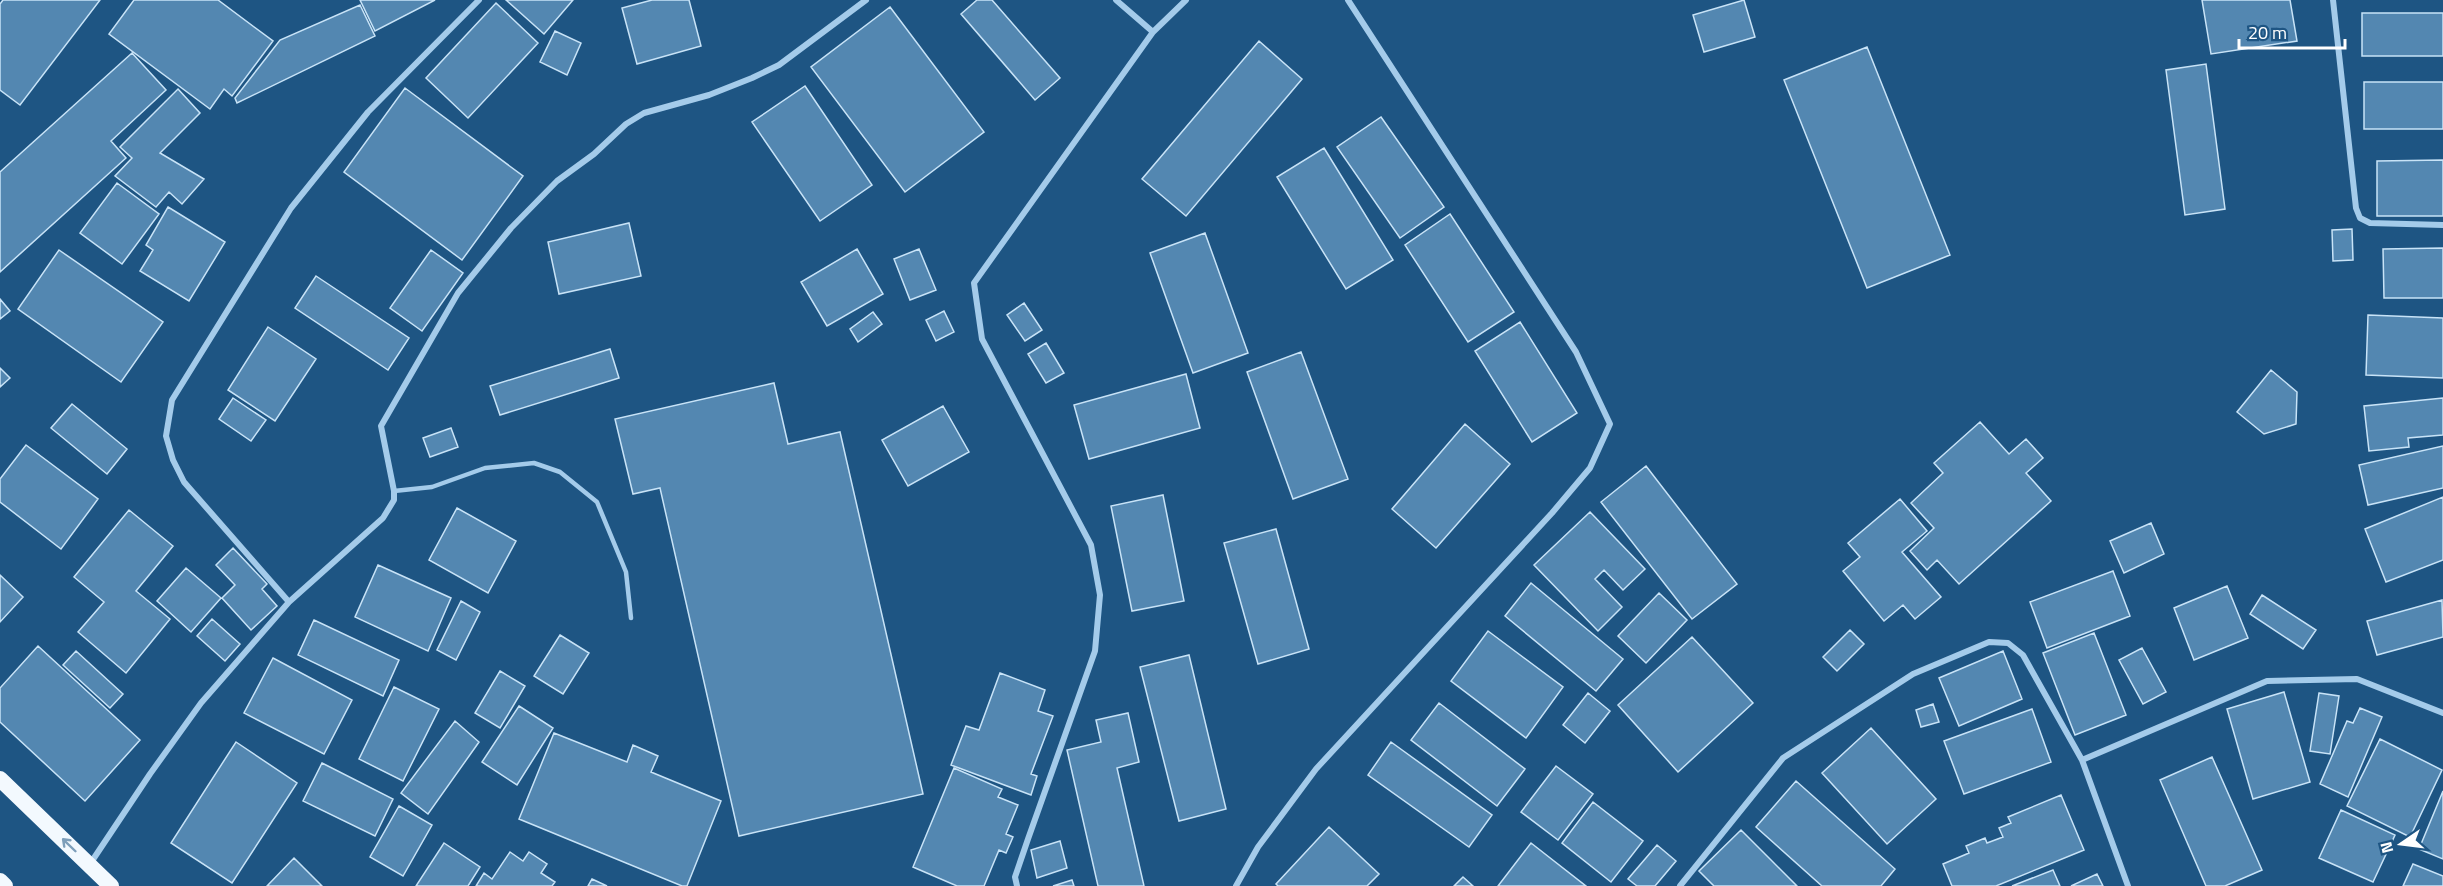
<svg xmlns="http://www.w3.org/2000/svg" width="2443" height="886" font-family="'Titillium Web',sans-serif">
<rect width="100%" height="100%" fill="#1e5583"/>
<!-- building -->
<path fill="#5387b1" stroke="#c8e3f7" stroke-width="1.5" d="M3,0H100L20,105L0,90V4Z
M134,0H218L273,41L232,96L224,89L210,109L109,34Z
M360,0H435L375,31Z
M506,0H573L544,34Z
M652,0H689L701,46L637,64L622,8Z
M977,0H992L1060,78L1035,100L961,14Z
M1744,0L1755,37L1704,52L1693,15Z
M2202,0H2290L2297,41L2211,54Z
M496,3L538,43L468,118L426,78Z
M360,5L375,36L237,103L235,98L280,40Z
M890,7L984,132L905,192L811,67Z
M2362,13H2443V56H2362Z
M555,31L581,43L567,75L540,62Z
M1259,41L1302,79L1186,216L1142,179Z
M1867,47L1950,255L1867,288L1784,80Z
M132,53L166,90L111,141L126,158L0,272V172Z
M2206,64L2225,209L2185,215L2166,70Z
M2364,82H2443V129H2364Z
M805,86L872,185L820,221L752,122Z
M405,88L523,176L462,260L344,172Z
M178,89L200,113L160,153L204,179L182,204L169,192L156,207L115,176L132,158L120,147Z
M1381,117L1444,207L1400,238L1337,147Z
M1324,148L1393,260L1346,289L1277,177Z
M2443,160V216H2377V161Z
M117,183L159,214L122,264L80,233Z
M168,207L225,242L189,301L140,271L153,250L146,245Z
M1450,214L1514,312L1468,342L1405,245Z
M629,223L641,276L559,294L548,242Z
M2352,229L2353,260L2333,261L2332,230Z
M1205,233L1248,353L1193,373L1150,253Z
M2443,248V298H2384L2383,249Z
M857,249L883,294L827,326L801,282Z
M919,249L936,290L910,300L894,259Z
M59,250L163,322L121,382L18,309Z
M431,250L463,273L422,331L390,308Z
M316,276L409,338L388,370L295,308Z
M0,299L10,311L0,319Z
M1024,303L1042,330L1025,341L1007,315Z
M944,311L954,332L936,341L926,320Z
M873,312L882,324L858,342L850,329Z
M2368,315L2443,318V378L2366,375Z
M1520,322L1577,413L1532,442L1475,351Z
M268,327L316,359L275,421L228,390Z
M1046,343L1064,373L1046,383L1028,354Z
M610,349L619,378L500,415L490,386Z
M1301,352L1348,479L1293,499L1247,372Z
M0,368L10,378L0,387Z
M2271,370L2297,392L2296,424L2264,434L2237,412Z
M1186,374L1200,428L1089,459L1074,405Z
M774,383L788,444L840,432L923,794L739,836L660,488L633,494L615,419Z
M233,398L266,420L251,441L219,419Z
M2443,398V435L2408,438L2409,447L2369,451L2364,406Z
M72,404L127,449L107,474L51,428Z
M943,406L969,452L908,486L882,440Z
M1980,422L2009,454L2026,439L2043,458L2026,473L2051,501L1959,584L1937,560L1927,570L1910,551L1934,528L1911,503L1943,473L1934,463Z
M1465,424L1510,464L1436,548L1392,509Z
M451,428L458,447L430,457L423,438Z
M26,445L98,499L61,549L0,502V479Z
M2443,446V488L2368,505L2359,465Z
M1646,466L1737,584L1692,619L1601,502Z
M1163,495L1184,601L1132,611L1111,506Z
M2443,497V560L2386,582L2365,529Z
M1900,499L1927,531L1902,552L1941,597L1915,619L1903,605L1884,621L1843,571L1860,557L1848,543Z
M457,508L516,541L488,593L429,560Z
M129,510L173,546L136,591L170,619L126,673L78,632L104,602L74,577Z
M1590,512L1645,569L1623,590L1604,570L1595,579L1622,607L1598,631L1534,565Z
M2151,523L2164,554L2124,573L2110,541Z
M1276,529L1309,649L1258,664L1224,543Z
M233,548L267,584L262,589L277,606L251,630L222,598L235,585L216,565Z
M378,565L451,598L428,651L355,617Z
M186,568L221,598L191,632L157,601Z
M2113,571L2130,616L2047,648L2030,602Z
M0,575L23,597L0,622Z
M1531,583L1623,659L1596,691L1505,616Z
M2227,586L2248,638L2194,660L2174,608Z
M1659,593L1687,620L1646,663L1618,636Z
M2262,595L2316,630L2303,649L2250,614Z
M2442,600L2443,637L2377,655L2367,621Z
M461,601L480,612L456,660L437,650Z
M212,619L240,644L225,661L197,636Z
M314,620L399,660L383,696L298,655Z
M1850,630L1864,644L1837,671L1823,657Z
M1488,631L1563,687L1526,738L1451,681Z
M2094,633L2126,715L2075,735L2043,653Z
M560,635L589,653L563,694L534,676Z
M1692,637L1753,703L1678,772L1618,705Z
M38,646L140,740L85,801L0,722V688Z
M2142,648L2166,692L2143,704L2119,660Z
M76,651L123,694L110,708L63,665Z
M2003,651L2022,699L1959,726L1939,678Z
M1189,655L1226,809L1179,821L1140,667Z
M273,658L352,700L324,754L244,713Z
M500,671L525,686L500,728L475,713Z
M1000,673L1045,690L1038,711L1053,716L1031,774L1037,776L1031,795L951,765L966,726L979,730Z
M394,687L439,709L403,781L359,759Z
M2284,692L2310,782L2253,799L2227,709Z
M1588,693L1610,711L1585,743L1563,725Z
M2319,693L2339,696L2330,754L2310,751Z
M1439,703L1525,769L1497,806L1411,740Z
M1933,704L1939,722L1921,727L1916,710Z
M519,706L553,728L517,785L482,762Z
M2360,708L2382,717L2348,797L2320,784L2347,721L2353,723Z
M2032,709L2051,762L1964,794L1944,741Z
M1128,713L1139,762L1117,768L1144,886H1098L1067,750L1101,742L1096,720Z
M455,721L479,742L428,814L401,793Z
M1871,728L1936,799L1887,844L1822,773Z
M554,733L627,762L633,745L658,756L651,772L721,801L687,886H682L519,819Z
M2380,739L2442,770L2410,837L2347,806Z
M236,742L297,783L232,883L171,843Z
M1391,742L1492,815L1469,847L1368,775Z
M2212,757L2262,870L2225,886H2206L2160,780Z
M322,763L393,799L375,836L303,801Z
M1556,766L1593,794L1558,840L1521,812Z
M954,768L1002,789L998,797L1018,805L1006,834L1013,837L1006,853L999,850L984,886H957L913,867Z
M1796,781L1895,869L1881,886H1822L1756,827Z
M2443,791V859L2419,849Z
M2061,795L2084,850L1996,886H1952L1943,864L1969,853L1966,846L1985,838L1987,843L2003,837L1999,828L2011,823L2008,817Z
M1593,802L1643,841L1611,882L1562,843Z
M399,806L432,825L403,876L370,857Z
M2341,810L2395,835L2373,882L2319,858Z
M1329,827L1379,874L1367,886H1278L1276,884Z
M1741,830L1797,886H1714L1699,871Z
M1060,841L1067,868L1037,878L1031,850Z
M444,843L480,867L468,886H416Z
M1531,843L1586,886H1498Z
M1657,845L1676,861L1655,886H1637L1628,879Z
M510,852L523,861L529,852L547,864L541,873L555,882L552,886H476L484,873L492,879Z
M294,858L322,886H267Z
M2413,864L2443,876V886H2403Z
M2053,870L2060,886H2012Z
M2097,874L2103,886H2071Z
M1463,877L1473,886H1454Z
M592,879L607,886H588Z
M1072,880L1074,886H1053Z"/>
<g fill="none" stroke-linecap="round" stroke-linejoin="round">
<!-- service -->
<path stroke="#a4cbea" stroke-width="4.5" d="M394,491L432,487L485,468L534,463L560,472L597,502L626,572L631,618"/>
<!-- minor -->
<path stroke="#a4cbea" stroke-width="6" d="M1116,0L1153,32
M2333,0L2356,208L2360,218L2370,223L2443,225
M289,602L184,482L173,460L166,436L172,400L291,208L368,112L479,0
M2082,760L2267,681L2357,679L2443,713
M90,864L150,774L201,703L289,602L383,518L394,500V491L381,426L458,293L511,228L557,181L594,154L626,124L644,113L709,95L752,78L779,65L866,0
M1017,886L1015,877L1028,839L1095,651L1100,595L1091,545L982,339L974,283L1153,32L1186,0
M1236,886L1258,847L1316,769L1552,513L1590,468L1610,424L1576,352L1348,0
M1680,886L1783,758L1913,674L1989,642L2008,643L2023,655L2082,760L2128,886"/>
<!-- trunk -->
<path stroke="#f3f9fe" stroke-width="16" d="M0,779L111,886
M0,881L5,886"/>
</g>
<!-- one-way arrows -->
<defs><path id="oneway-shaft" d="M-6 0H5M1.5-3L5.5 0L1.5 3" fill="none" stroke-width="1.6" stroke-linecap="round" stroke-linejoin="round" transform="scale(1.5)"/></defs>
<use stroke="#7e9fba" href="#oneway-shaft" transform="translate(69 845) rotate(-136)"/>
<!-- north arrow -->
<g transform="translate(2401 844) rotate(256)" stroke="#1e5583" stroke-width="4.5" paint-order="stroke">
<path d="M0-4.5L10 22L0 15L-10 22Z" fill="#ffffff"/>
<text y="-9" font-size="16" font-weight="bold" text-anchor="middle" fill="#ffffff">N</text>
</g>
<!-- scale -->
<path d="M2239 39v9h106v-9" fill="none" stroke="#ffffff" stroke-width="3"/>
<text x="2248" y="39" font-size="18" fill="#ffffff" stroke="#1e5583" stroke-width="4.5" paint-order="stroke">20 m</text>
</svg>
